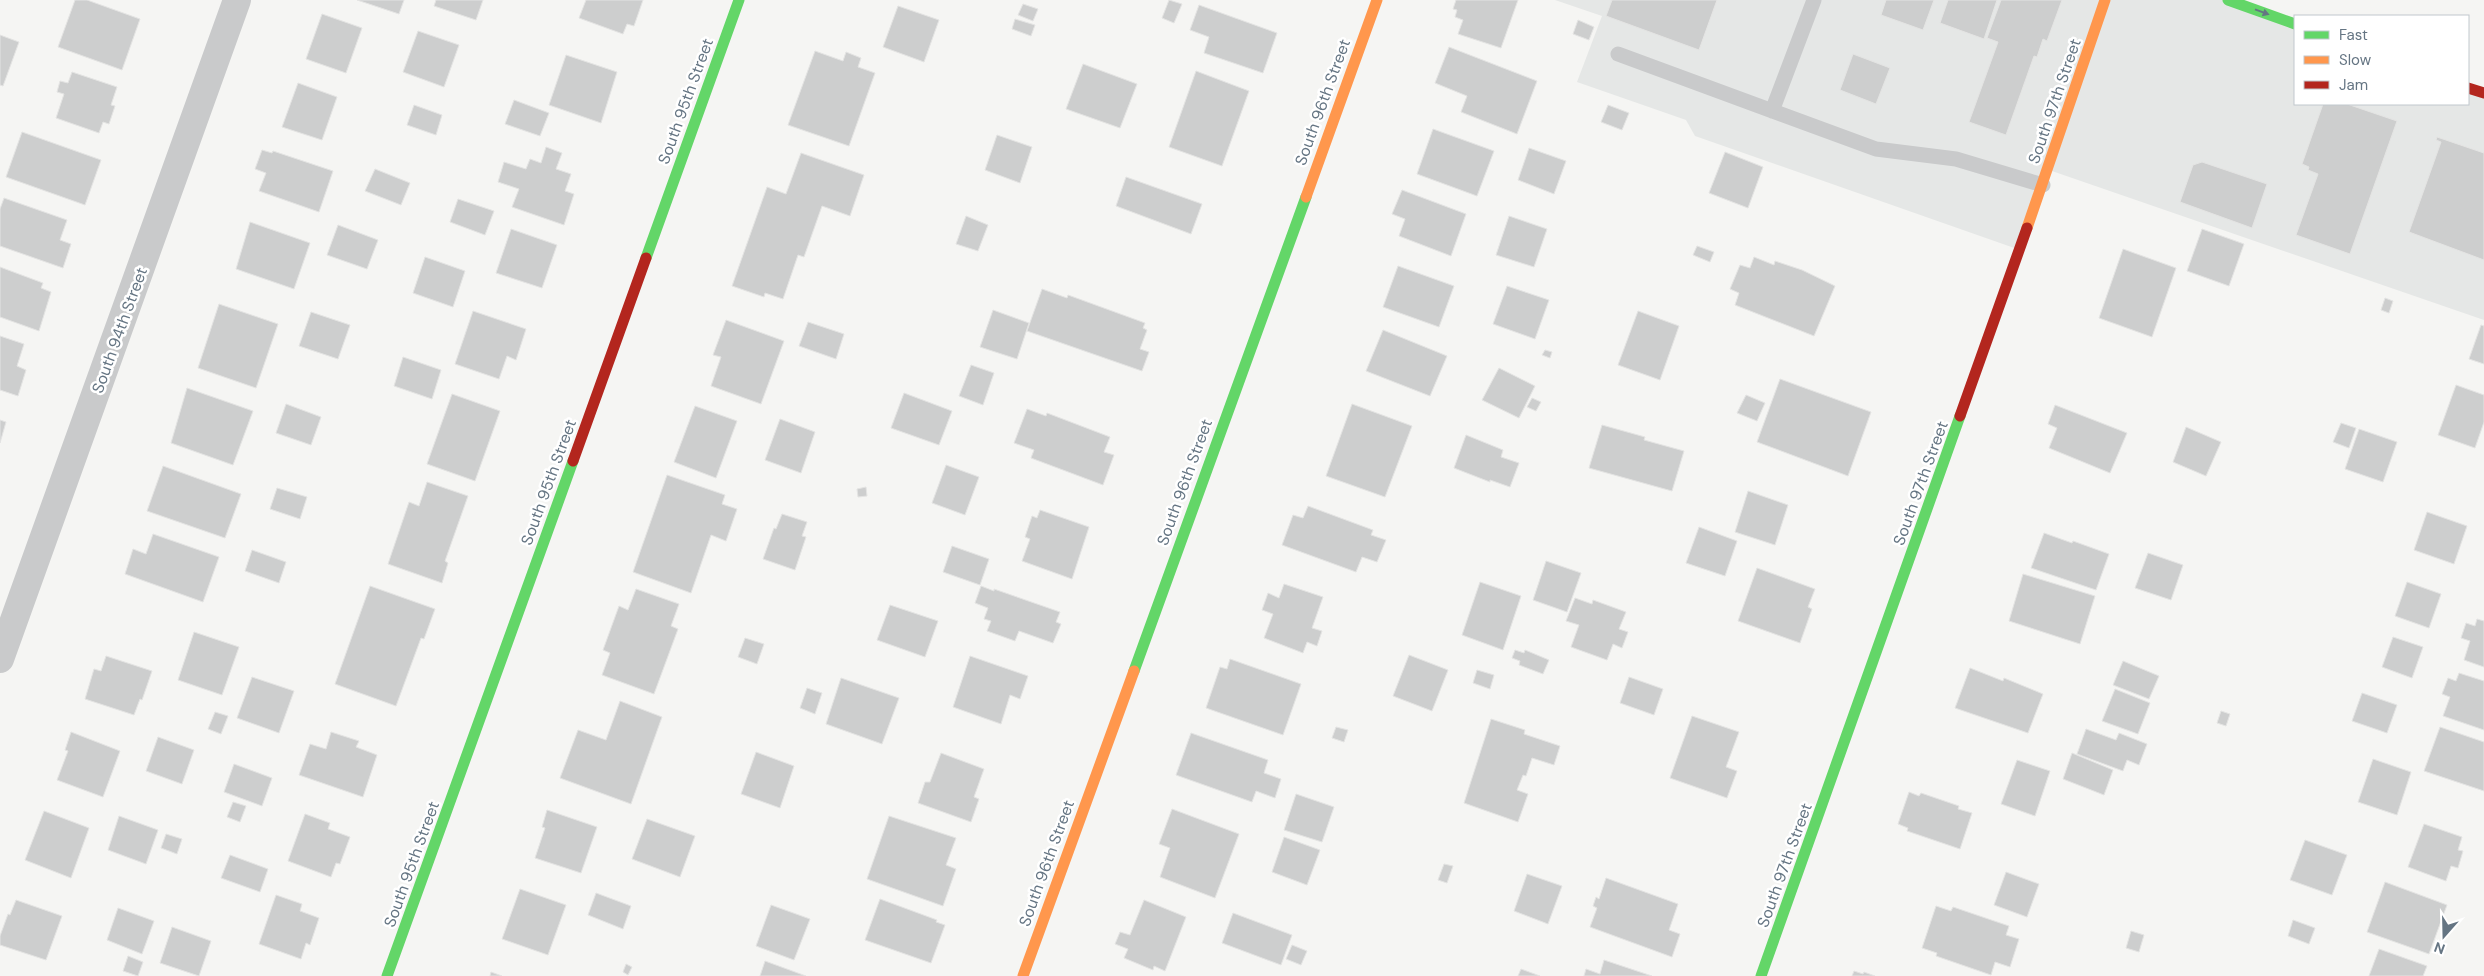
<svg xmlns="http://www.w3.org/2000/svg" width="2484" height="976" font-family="'DM Sans',sans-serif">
<rect width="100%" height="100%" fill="#f5f5f3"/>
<!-- built -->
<path fill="#e5e7e6" d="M1555,0H2228L2295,24V104H2468V88L2484,93V320L2049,170L2020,250L1695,136L1686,120L1577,82L1602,16Z"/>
<!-- building -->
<path fill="#cdcece" stroke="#e4e4e3" d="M75,0H87L140,19L122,70L58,47Z
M357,0H404L399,14Z
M436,0H483L476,20L434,6Z
M586,0H643L634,26L627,24L623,34L579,18Z
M1169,0L1182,4L1174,23L1162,18Z
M1456,0H1518L1501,48L1458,34L1463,20L1455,17L1457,10L1453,9Z
M1612,0H1717L1699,50L1606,16Z
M1886,0H1934L1923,30L1881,15Z
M1948,0H1997L1984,39L1940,23Z
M2001,0H2062L2047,41L2043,39L2037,57L2034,56L2006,135L1969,122L1998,42L1987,38Z
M1023,4L1038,9L1033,21L1018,15Z
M1199,5L1277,33L1263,73L1204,53L1209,37L1190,30Z
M898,6L939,20L924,62L883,47Z
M322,14L362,28L346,73L306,59Z
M1015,19L1035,25L1031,36L1012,29Z
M1578,20L1594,27L1589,40L1573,34Z
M418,31L459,45L444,87L403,72Z
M0,35L19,42L3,86L0,85Z
M1449,47L1537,81L1517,134L1461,112L1467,96L1435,83Z
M815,51L843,61L846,52L861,58L858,67L875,73L849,146L788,125Z
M1853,54L1890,68L1876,104L1840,90Z
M566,55L617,72L601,123L549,105Z
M1083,64L1137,84L1120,128L1066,109Z
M1196,71L1249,91L1222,166L1169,147Z
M72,72L117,87L111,105L115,106L109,124L103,122L99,133L56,118L64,94L57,92L60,81L68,83Z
M298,83L337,97L322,140L282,127Z
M514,100L549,113L540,136L505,124Z
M2323,104H2347L2397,121L2350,254L2296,235L2318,174L2308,170L2309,167L2302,164Z
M414,105L442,115L436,135L407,125Z
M1608,105L1629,113L1622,130L1601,122Z
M1433,129L1494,151L1477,196L1417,174Z
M22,132L101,160L85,205L6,177Z
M997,135L1032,147L1020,183L985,170Z
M2437,137L2484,153V260L2409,232L2441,142L2436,140Z
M546,147L562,153L556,169L571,174L565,191L574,194L564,225L512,207L519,189L498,182L504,162L526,169L530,159L541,163Z
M1529,148L1566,161L1554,194L1518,180Z
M262,150L272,153L273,151L333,171L319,212L259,191L266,173L255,169Z
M1725,152L1763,167L1748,208L1709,193Z
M801,153L864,175L850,216L822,206L804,257L798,255L783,299L765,293L764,297L732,286L767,187L786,194Z
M2202,162L2267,184L2252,228L2180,202L2193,165Z
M375,169L410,183L401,205L365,191Z
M1126,177L1202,204L1191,234L1116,206Z
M1402,190L1466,214L1451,256L1399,236L1405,219L1392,214Z
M4,198L67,220L60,240L71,244L63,268L0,246V209Z
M458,199L494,211L485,235L450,222Z
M966,216L988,225L978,251L956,244Z
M1509,216L1547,229L1534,267L1496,255Z
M250,222L310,243L294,289L236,269Z
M338,225L378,240L367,269L327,255Z
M511,229L557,245L542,288L496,273Z
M2202,229L2244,244L2229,286L2187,271Z
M1697,246L1714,252L1710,262L1693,255Z
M2123,249L2176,268L2152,337L2099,318Z
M425,257L465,271L453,307L413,293Z
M1754,257L1774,265L1775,261L1802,270L1835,286L1814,336L1735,305L1739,293L1730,289L1740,265L1750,268Z
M1398,266L1454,286L1439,327L1383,307Z
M0,267L43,283L41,288L51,292L39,331L0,317Z
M1507,286L1549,300L1535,339L1493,324Z
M1042,289L1067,298L1068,295L1145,323L1143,328L1147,330L1140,349L1149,352L1142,371L1027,331Z
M2385,298L2393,301L2389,313L2381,310Z
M219,304L278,324L256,388L198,368Z
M993,310L1029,323L1017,359L980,347Z
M473,311L526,329L516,360L507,356L499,379L455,364Z
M1638,311L1679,326L1660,380L1618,365Z
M311,312L350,325L338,359L299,346Z
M726,320L784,341L761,404L711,386L721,357L713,355Z
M808,322L844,334L836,359L799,346Z
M2481,325L2484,326V364L2469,359Z
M1383,330L1447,356L1430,396L1366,371Z
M0,336L24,344L17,366L26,370L18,396L0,390Z
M1545,350L1552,352L1550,358L1542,355Z
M403,357L441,370L432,399L394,386Z
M971,365L994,373L983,405L959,396Z
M1499,368L1535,386L1519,418L1482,400Z
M1780,379L1871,412L1848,476L1757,442Z
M2456,385L2484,395V422L2475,448L2438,435Z
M187,388L253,411L233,465L171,443Z
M904,393L952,411L939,445L891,428Z
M452,394L500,411L475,481L427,464Z
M1746,395L1765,403L1757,421L1737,413Z
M1532,398L1541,402L1536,411L1527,407Z
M286,404L321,417L311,445L276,433Z
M1352,404L1412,426L1385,497L1326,476Z
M2055,405L2127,433L2110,473L2049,448L2057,428L2048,424Z
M695,406L737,421L716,478L674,462Z
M1027,409L1046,416L1047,413L1110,437L1104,452L1114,455L1103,485L1031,458L1034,450L1014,443Z
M780,419L815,432L801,473L765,460Z
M0,420L6,422L0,443Z
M2341,423L2356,428L2349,448L2333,442Z
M1602,425L1645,437L1644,440L1684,451L1672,491L1589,468Z
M2186,427L2221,442L2206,476L2173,462Z
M2359,429L2397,442L2383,482L2345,469Z
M1466,435L1503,450L1501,457L1519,463L1510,487L1490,480V482L1454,468Z
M946,465L979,477L965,515L932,503Z
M163,466L241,494L225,538L147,511Z
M667,475L725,495L722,504L737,509L726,541L711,535L691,593L633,572Z
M427,482L468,496L445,561L448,563L442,583L388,564L409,502L419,506Z
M866,487L867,496L858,497L857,489Z
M277,488L307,497L300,519L270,509Z
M1748,491L1788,505L1775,545L1735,532Z
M1308,506L1373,530L1371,535L1386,540L1377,562L1362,557L1356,572L1282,545L1293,515L1303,518Z
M1040,510L1089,527L1072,579L1022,561L1030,539L1025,537L1032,516L1037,518Z
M2427,512L2467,526L2454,564L2414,550Z
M782,514L807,522L802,536L806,537L795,570L763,559L774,528L776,529Z
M1699,527L1737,541L1725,576L1686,563Z
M2044,533L2072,543L2073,541L2109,554L2096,590L2031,568Z
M153,534L219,557L203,602L125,574L133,549L146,554Z
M952,546L989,559L980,585L943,572Z
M252,550L286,562L279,583L245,571Z
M2148,553L2183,565L2171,600L2135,588Z
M1546,561L1581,573L1567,612L1533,600Z
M1757,568L1815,589L1808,607L1812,609L1800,643L1738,621Z
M2023,574L2095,596L2080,644L2009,621Z
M1480,582L1521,596L1503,650L1462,635Z
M2407,582L2441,594L2429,628L2395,616Z
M1284,584L1323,597L1312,628L1322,631L1317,646L1307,642L1303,653L1264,638L1273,614L1262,610L1268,593L1279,598Z
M370,586L435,609L424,639L421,638L396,706L335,684Z
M981,586L994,591V589L1060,612L1056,622L1061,624L1053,643L1019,631L1015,641L987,631L991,621L984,619L988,608L975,603Z
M636,589L679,604L671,626L678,629L654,694L602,675L610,653L603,650L619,606L628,610Z
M1575,598L1592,604L1593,600L1626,612L1619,629L1628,632L1622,648L1613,644L1607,660L1571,647L1579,625L1566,621Z
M890,605L938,621L925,657L877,640Z
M2477,619L2484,621V667L2464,660L2470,641L2461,638L2466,623L2475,626Z
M194,632L239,647L222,695L178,680Z
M2393,637L2423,647L2412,678L2382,667Z
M745,638L764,644L757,664L738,657Z
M1515,650L1524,653L1525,650L1549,660L1543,674L1519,665L1520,661L1512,658Z
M1409,655L1448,670L1432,711L1393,696Z
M106,656L152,671L142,700L140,699L134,715L85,699L94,669L101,671Z
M970,656L1028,676L1020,699L1010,695L1001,724L953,707Z
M1230,659L1301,684L1283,735L1206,708L1220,667L1227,669Z
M2123,661L2159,676L2149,699L2113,685Z
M1970,668L2003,681L2004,678L2043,694L2028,733L1955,708Z
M1477,670L1494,675L1490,689L1473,683Z
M2459,673L2484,681V730L2443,716L2450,697L2442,694L2448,678L2456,681Z
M252,677L294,691L279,733L237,718Z
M1629,677L1663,689L1654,715L1620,703Z
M841,678L899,698L882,744L826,724Z
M807,688L822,693L815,714L800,708Z
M2115,689L2150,703L2138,734L2102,721Z
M2362,693L2397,705L2387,733L2352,721Z
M620,701L662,717L631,804L560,778L578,730L606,740Z
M2221,711L2230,714L2226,726L2217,723Z
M215,712L228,716L221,734L208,729Z
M1692,716L1739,732L1726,767L1737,771L1727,798L1670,778Z
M1491,719L1525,730L1524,734L1560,746L1554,765L1532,758L1526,776L1523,775L1517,790L1528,794L1518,822L1464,803Z
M1336,727L1348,730L1344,742L1332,738Z
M2440,727L2484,742V791L2424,771Z
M2086,729L2116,740L2119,733L2147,744L2139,765L2127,760L2123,771L2077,754Z
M71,732L120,751L103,797L57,780L68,751L65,750Z
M331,732L359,741L356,747L377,755L363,797L299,775L310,744L326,749Z
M1191,733L1268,760L1264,773L1281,779L1275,798L1256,791L1252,802L1176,775Z
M158,737L194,750L182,784L146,771Z
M756,752L794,766L780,808L741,794Z
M941,753L984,769L974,797L979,799L971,822L918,803L925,782H930Z
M2072,753L2113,770L2104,795L2063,779Z
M2373,759L2411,772L2397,815L2358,802Z
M2017,760L2050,771L2035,816L2001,804Z
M234,764L272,778L262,806L224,792Z
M1909,792L1919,796L1921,793L1959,806L1958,809L1972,813L1960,849L1907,831L1908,828L1898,824Z
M1296,794L1334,807L1322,842L1284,830Z
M233,802L246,806L240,822L227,817Z
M1172,809L1239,834L1215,898L1160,877L1170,848L1159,844Z
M547,810L597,827L581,873L535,858L545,828L542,827Z
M44,811L89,828L71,878L25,860Z
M305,814L330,823L328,829L350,837L340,864L336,863L331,877L288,861Z
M119,816L158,830L146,864L108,850Z
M889,816L956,838L946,865L956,869L943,906L867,879Z
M647,819L695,836L680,877L632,859Z
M2424,824L2462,837L2458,850L2463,851L2458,868L2451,866L2446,881L2408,867Z
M166,834L182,839L177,854L161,848Z
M1284,837L1320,850L1307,885L1272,872Z
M2305,840L2347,855L2332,895L2290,880Z
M230,855L268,869L260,892L221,878Z
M1444,864L1453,866L1447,883L1438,880Z
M2006,872L2039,884L2027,917L1994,905Z
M1527,874L1562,886L1548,924L1514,911Z
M1606,878L1678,904L1669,930L1680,934L1672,957L1590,927L1597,908L1593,906L1596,897L1599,899Z
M2385,882L2447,905L2429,954L2367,932Z
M520,889L566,905L548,955L502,939Z
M596,893L631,906L623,929L588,915Z
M276,895L302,904L300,911L319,918L310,945L306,943L301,959L259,944Z
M880,899L937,920L936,922L945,925L931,963L865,940Z
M16,900L62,916L46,960L0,945V936L8,914L10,915Z
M1144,900L1186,917L1165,971L1154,966L1153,970L1124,958L1128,949L1115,944L1120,932L1130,935Z
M771,905L810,919L794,960L756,946Z
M1936,906L1951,911L1953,907L2009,926L2006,935L2019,939L2010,967L1995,962L1991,975L1936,956L1937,953L1922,948Z
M118,908L154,921L142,954L107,940Z
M1233,913L1292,935L1281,965L1222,943Z
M2293,920L2315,928L2309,944L2288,936Z
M172,927L211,941L199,976L160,963Z
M2131,931L2144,935L2139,952L2126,948Z
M1292,945L1307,951L1301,965L1286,959Z
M2379,949L2427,966L2423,976H2369Z
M128,956L143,962L138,976L123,971Z
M1604,960L1652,976H1584L1586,969L1600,974Z
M765,961L806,976H760Z
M626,964L632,967L628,975L623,972Z
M1521,969L1540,976H1518Z
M1854,971L1863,974L1864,972L1875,976H1852Z
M491,972L502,976H490Z"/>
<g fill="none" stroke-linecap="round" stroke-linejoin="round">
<!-- lane -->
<path stroke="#c9cacb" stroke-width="15" d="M1618,54L1876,149L1956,159L2043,185
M1772,111L1814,0"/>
<!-- street -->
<path stroke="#c9cacb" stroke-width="28" d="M0,659L237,0"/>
<!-- fast -->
<path stroke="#63d668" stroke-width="11" d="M2228,0L2295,24
M646,258L739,0
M1134,671L1306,197
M387,976L573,461
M1761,976L1960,416"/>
<!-- slow -->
<path stroke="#ff974d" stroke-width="11" d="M1306,197L1377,0
M2027,228L2105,0
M1023,976L1134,671"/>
<!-- jam -->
<path stroke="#b3261e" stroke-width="11" d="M2468,88L2484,93
M1960,416L2027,228
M573,461L646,258"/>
</g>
<!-- one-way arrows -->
<defs><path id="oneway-solid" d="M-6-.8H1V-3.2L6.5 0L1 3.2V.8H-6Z" transform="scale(1.25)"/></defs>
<use fill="#657583" href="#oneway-solid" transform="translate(2262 12) rotate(20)"/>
<g text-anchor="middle" stroke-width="5" stroke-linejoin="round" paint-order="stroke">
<!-- street labels -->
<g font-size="16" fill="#657583" stroke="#fff">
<text transform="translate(685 101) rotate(-70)" y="6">South 95th Street</text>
<text transform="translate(2054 101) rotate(-71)" y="6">South 97th Street</text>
<text transform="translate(1322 102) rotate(-70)" y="6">South 96th Street</text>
<text transform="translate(119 330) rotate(-70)" y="6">South 94th Street</text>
<text transform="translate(548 482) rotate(-70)" y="6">South 95th Street</text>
<text transform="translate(1184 482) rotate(-70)" y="6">South 96th Street</text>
<text transform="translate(1920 483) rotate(-70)" y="6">South 97th Street</text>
<text transform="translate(1046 863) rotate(-70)" y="6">South 96th Street</text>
<text transform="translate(411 864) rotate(-70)" y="6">South 95th Street</text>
<text transform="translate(1784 865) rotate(-70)" y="6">South 97th Street</text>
</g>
</g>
<!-- legend -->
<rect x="2294" y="15" width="175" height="90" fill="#ffffff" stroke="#c1c8cd"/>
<rect x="2304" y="31" width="25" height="8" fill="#63d668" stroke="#c1c8cd"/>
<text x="2339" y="40" font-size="15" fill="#657583">Fast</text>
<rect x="2304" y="56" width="25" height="8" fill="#ff974d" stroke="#c1c8cd"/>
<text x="2339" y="65" font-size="15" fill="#657583">Slow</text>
<rect x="2304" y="81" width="25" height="8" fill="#b3261e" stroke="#c1c8cd"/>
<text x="2339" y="90" font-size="15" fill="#657583">Jam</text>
<!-- north arrow -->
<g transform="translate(2444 936) rotate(200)" stroke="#ffffff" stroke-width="4" paint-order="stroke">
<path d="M0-4L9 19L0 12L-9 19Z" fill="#657583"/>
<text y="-8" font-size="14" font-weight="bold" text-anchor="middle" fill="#657583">N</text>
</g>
</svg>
